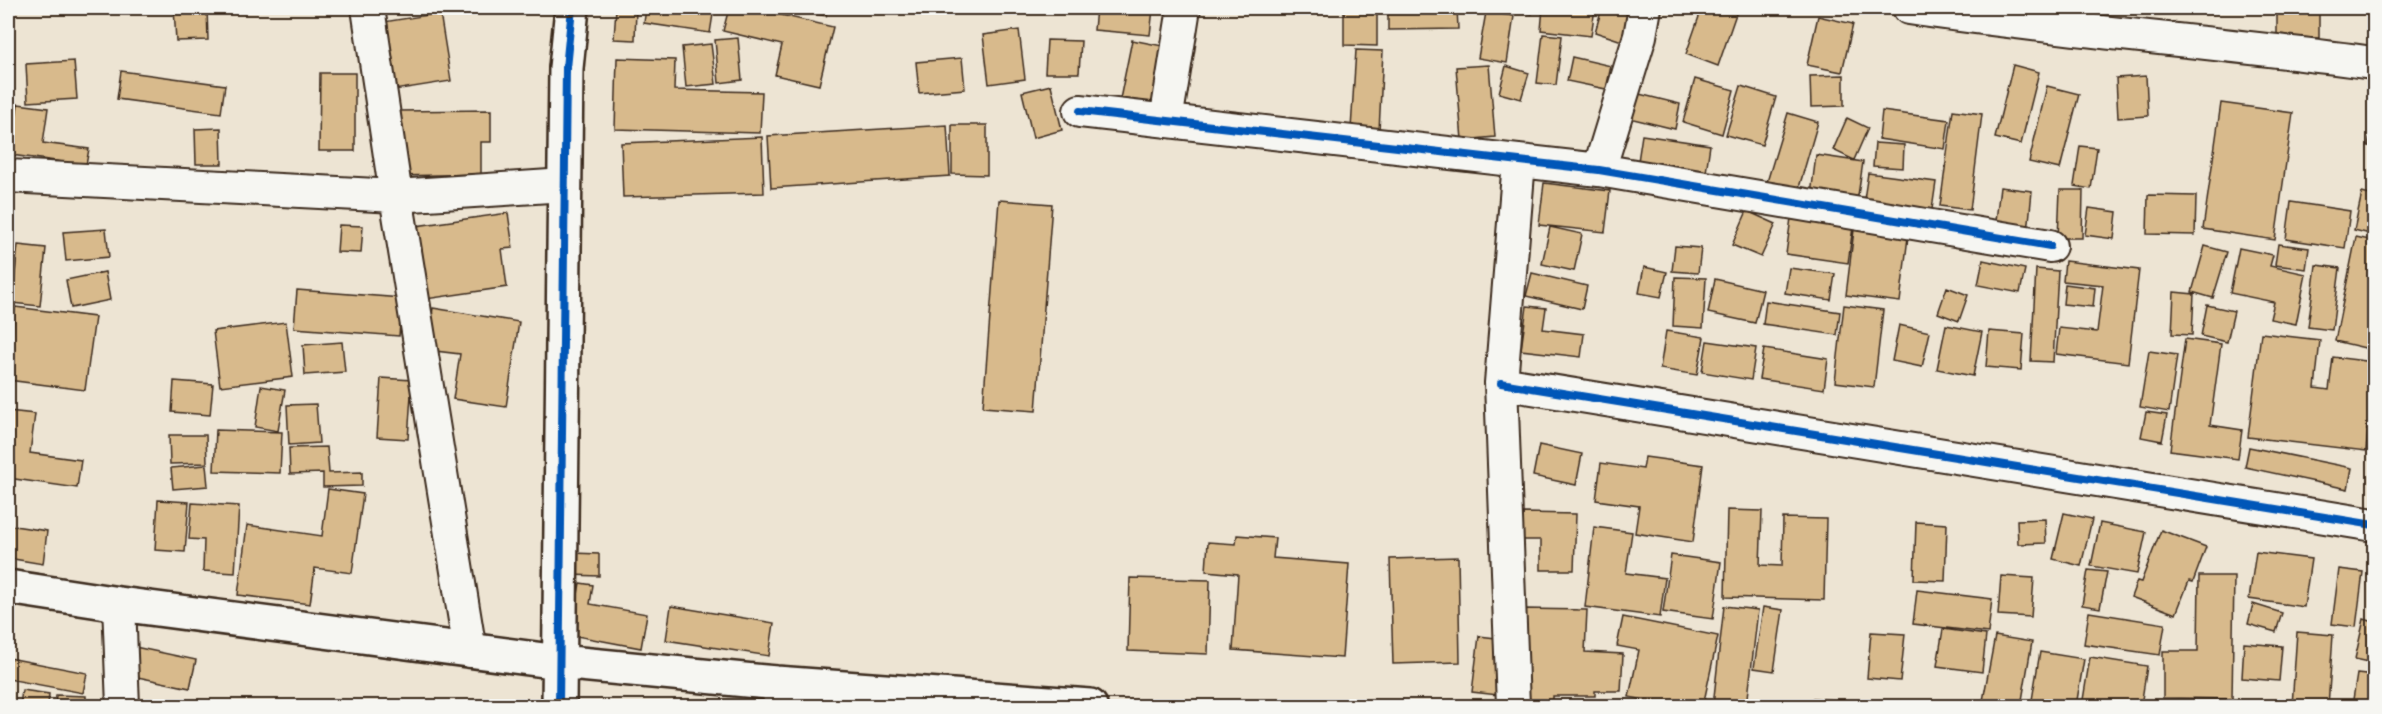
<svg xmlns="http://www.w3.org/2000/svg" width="2382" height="714" font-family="'Indie Flower',sans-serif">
<rect width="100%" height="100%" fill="#ede4d3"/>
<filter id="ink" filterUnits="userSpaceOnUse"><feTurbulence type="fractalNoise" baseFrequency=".0167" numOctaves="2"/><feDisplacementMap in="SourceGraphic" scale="12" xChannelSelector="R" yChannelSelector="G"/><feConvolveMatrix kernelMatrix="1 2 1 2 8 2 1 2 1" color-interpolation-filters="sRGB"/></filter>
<g filter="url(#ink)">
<!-- building -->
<path fill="#d8ba8c" stroke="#3b2a1e" stroke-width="1.5" d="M174,8H207L208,40L176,41Z
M616,8H636L635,40L614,39Z
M646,8H714L710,33L644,23Z
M729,8H751L833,27L819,85L775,75L782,45L723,31Z
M781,8H828L826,16Z
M1096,8L1153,9L1150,35L1094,30Z
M1344,8H1377V46L1344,45Z
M1388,8H1457L1458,29L1388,30Z
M1504,8H1534L1532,14Z
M1543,8H1595L1591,36L1541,30Z
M1602,8H1632L1622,41L1595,32Z
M1702,8H1738L1718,66L1686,54Z
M2277,8H2319V38L2277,37Z
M1486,12L1514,16L1507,63L1478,58Z
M440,13L451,81L388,91L377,23Z
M1818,16L1853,24L1842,72L1807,65Z
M1019,30L1025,79L989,84L983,35Z
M1543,34L1562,36L1556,85L1537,83Z
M738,38L742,80L719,83L715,40Z
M1047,40L1081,41L1079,73H1045Z
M1132,40L1168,47L1155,111L1119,104Z
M711,44L716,84L686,87L682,47Z
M1356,50L1383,51L1379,131L1351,129Z
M1572,57L1611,66L1606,89L1567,81Z
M617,58L675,60L674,90L762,92L760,133L615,129Z
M962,58L965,89L919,93L916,62Z
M74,61L77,99L28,102L26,64Z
M1489,65L1495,137L1462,140L1456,67Z
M2013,65L2039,72L2021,144L1995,138Z
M1506,66L1529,73L1521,99L1499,93Z
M121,71L225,85L221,113L117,99Z
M320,73H355V151H319Z
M1844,75V106L1811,107L1810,76Z
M2146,76L2148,116L2118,118L2116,78Z
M1695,79L1734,90L1722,134L1683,122Z
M1051,85L1062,130L1033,138L1022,92Z
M1741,86L1776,97L1762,145L1726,135Z
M2047,86L2079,94L2060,169L2029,162Z
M1631,92L1680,104L1675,129L1625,117Z
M2221,103L2293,113L2275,240L2203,229Z
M18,104L48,108L43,143L89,149L86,165L11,155Z
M491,110V142H481V174L398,176V111Z
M1953,110L1982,114L1970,210L1940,206Z
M1882,111L1949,120L1945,149L1879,139Z
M1788,113L1818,122L1798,191L1767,182Z
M2374,114V147L2368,146Z
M1847,118L1868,128L1854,160L1833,150Z
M947,125L950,176L771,188L768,136Z
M952,125H987V175L952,174Z
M221,128L222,164H196L195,129Z
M1642,135L1710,145L1705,179L1637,168Z
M762,137L764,193L623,197L621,143Z
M1875,143L1904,145L1903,168L1873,166Z
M2080,146L2097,148L2091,189L2074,186Z
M1816,155L1863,162L1857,202L1811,195Z
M1868,173L1936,182L1931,216L1863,206Z
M1544,183L1610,191L1605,232L1539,225Z
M2000,187L2032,191L2028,232L1995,229Z
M2060,190H2083L2082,238H2058Z
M2362,193L2374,196V235L2354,230Z
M2148,195L2196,196L2195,235L2147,234Z
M999,200L1052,204L1036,411L983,407Z
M2291,202L2350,211L2345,248L2286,239Z
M2089,208L2117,212L2114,239L2085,235Z
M1747,211L1776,224L1761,257L1732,245Z
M508,213L513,248L502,249L507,287L426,299L416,226Z
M1791,218L1853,227L1848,263L1786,254Z
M339,225L363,226L361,253L337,252Z
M1550,227L1582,234L1574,271L1542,264Z
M106,229L109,257L66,261L63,232Z
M1854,230L1908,237L1900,302L1846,295Z
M2356,237L2374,241V350L2335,341Z
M2278,244L2309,248L2306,269L2275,265Z
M18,245L46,248L40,306L12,303Z
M1675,246L1701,248L1698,273L1672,271Z
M2205,246L2227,252L2213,298L2192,292Z
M2239,248L2273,255L2270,266L2306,274L2296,324L2270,319L2274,302L2230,293Z
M1983,260L2025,269L2020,293L1978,285Z
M2065,261L2139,270L2128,363L2056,354L2059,328L2097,332L2103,285L2063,281Z
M2316,265L2340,268L2332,330L2308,327Z
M1644,267L1667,272L1661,297L1639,293Z
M1789,268L1835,274L1831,300L1785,293Z
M2036,269L2058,271L2053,362L2031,361Z
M105,272L110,300L71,308L66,280Z
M1532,273L1587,286L1582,309L1526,296Z
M1675,277L1706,278L1703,328L1673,326Z
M1715,279L1763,290L1755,323L1708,313Z
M2065,284L2095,288L2093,307L2063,304Z
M1947,287L1968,295L1959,321L1938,313Z
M297,290L402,298L399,336L294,328Z
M2174,292L2194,294L2192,335L2172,334Z
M1766,301L1840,312L1837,335L1763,324Z
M1844,305L1883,310L1874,387L1835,382Z
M2207,305L2234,311L2227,342L2201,336Z
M1527,306L1546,308L1543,329L1584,334L1581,357L1521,350Z
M15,307L95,317L85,390L8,380Z
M433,308L519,322L506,407L453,399L460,354L427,350Z
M286,322L293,377L220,386L213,331Z
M1899,325L1930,332L1922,367L1892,361Z
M1946,325L1982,332L1973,376L1937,369Z
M1666,331L1704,337L1697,375L1660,369Z
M1989,331L2024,334L2021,370L1986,367Z
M2261,333L2320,340L2315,388L2329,390L2333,357L2374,362L2366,451L2248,437Z
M2185,339L2221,344L2210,425L2242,430L2238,459L2170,450Z
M1707,341L1756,348L1751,380L1702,372Z
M342,342L345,372L305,375L303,345Z
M1764,349L1828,359L1824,389L1759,379Z
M2149,351L2177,355L2169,412L2140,407Z
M381,378L412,380L408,439L377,437Z
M174,381L213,384L210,415L172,412Z
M261,386L285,390L278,431L255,427Z
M316,404L319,443L289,445L287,405Z
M8,411L35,414L30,453L81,460L77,488L8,478Z
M2146,412L2167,415L2162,441L2141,437Z
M216,430L282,432L280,473L214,471Z
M169,435H206L207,463L170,464Z
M1539,445L1582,454L1576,485L1533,476Z
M327,447L329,473L362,472V486L323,487V473L290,474L289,448Z
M2249,447L2352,468L2348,489L2245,467Z
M1645,457L1703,465L1693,542L1635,533L1639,506L1596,500L1601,463L1643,469Z
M206,465L208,486L173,489L171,468Z
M328,489L363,494L352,573L315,568L310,604L238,595L247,525L322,536Z
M158,500L189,502L185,552L155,550Z
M192,503L239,506L235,573L203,571L204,540L189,539Z
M1727,510L1762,511L1760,565L1782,566L1783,518L1826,519L1824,600L1725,597Z
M1523,513L1576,514L1574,570H1541V540H1523Z
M2064,513L2092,519L2081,566L2053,559Z
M2045,519L2046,543L2018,544L2017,520Z
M1916,522L1947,524L1945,581L1914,580Z
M2100,523L2146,532L2137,574L2091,566Z
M8,525L47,531L43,564L8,558Z
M1594,527L1632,532L1626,573L1665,578L1660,617L1585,607Z
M2161,530L2206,547L2193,582L2189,581L2176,614L2131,597L2137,581L2141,582Z
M1237,535L1275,538L1273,558L1349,564L1342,658L1233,650L1238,574L1206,571L1208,542L1236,544Z
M2256,552L2311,559L2304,607L2249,599Z
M572,553L599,554V576L571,575Z
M1671,555L1721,562L1713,619L1663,612Z
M1458,557L1460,662L1393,664L1390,559Z
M2339,569L2363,572L2356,627L2332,624Z
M2088,570L2107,572L2100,608L2082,605Z
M2001,576L2034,578L2031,617L1998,615Z
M2199,576H2234L2232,699L2163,698V651H2198Z
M1130,578L1210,580L1208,654L1128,651Z
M580,583L593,585L590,604L647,614L641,648L571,635Z
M1917,590L1992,599L1988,633L1913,624Z
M2253,604L2282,613L2276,632L2248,624Z
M671,606L774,623L769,656L666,640Z
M1724,606L1758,610L1747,706H1713Z
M1763,607L1783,610L1774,671L1754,668Z
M1523,609L1587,610L1585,652L1623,654L1621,691H1595V696H1553V706H1520Z
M2089,612L2165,624L2160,655L2084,644Z
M1623,617L1718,636L1703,706H1675L1629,697L1639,650L1617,646Z
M2364,619L2374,622V663L2355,659Z
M1943,629L1986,635L1982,672L1937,666Z
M1871,632L1905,634L1900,681L1867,678Z
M2297,632L2333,635L2328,706H2292Z
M1479,636L1504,639L1498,695L1472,692Z
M1995,636L2032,642L2021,706H1982Z
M2244,643L2282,646L2279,681L2242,678Z
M135,647L196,660L190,688L128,675Z
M2040,652L2084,659L2076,706H2031Z
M2090,657L2147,666L2141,706H2082Z
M9,658L87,673L83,693L8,679Z
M2357,674L2374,676V706H2352Z
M22,690L49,694L48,706H20Z
M56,695L86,696V706H55Z
M1813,698L1895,706H1812Z
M1913,701L1941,706H1912Z"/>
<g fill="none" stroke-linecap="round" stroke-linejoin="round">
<defs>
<path id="street" d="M368,8L396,196L470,651
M1909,8C2063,31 2220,42 2374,63
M1080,111L1599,170L2050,246
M1166,121L1184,8
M1599,170L1640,36L1645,8
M8,176L396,196L565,185
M1501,383L2374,525
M119,604L123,706
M776,683L782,706
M1513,706L1501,383L1519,161"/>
<path id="secondary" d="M8,587L119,604L559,662L776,683L1090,706
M559,706L566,68L572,8"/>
</defs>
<!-- street casing -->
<use href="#street" stroke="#3b2a1e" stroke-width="36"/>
<!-- secondary casing -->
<use href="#secondary" stroke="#3b2a1e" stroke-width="38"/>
<!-- street -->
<use href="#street" stroke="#f6f6f2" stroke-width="32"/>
<!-- secondary -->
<use href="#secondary" stroke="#f6f6f2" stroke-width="33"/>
<defs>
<path id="cycleway" d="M1080,111L1599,170L2050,246
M1501,383L2374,525
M559,706L566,68L572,8"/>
</defs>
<!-- cycleway casing -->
<use href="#cycleway" stroke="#f6f6f2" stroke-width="11"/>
<!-- cycleway -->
<use href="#cycleway" stroke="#0057b8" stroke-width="8"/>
</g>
</g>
<!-- margin -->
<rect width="2382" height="714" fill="none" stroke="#f6f6f2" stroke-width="30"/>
<rect x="15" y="15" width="2352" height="684" fill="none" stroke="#3b2a1e" stroke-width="2" filter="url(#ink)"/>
</svg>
